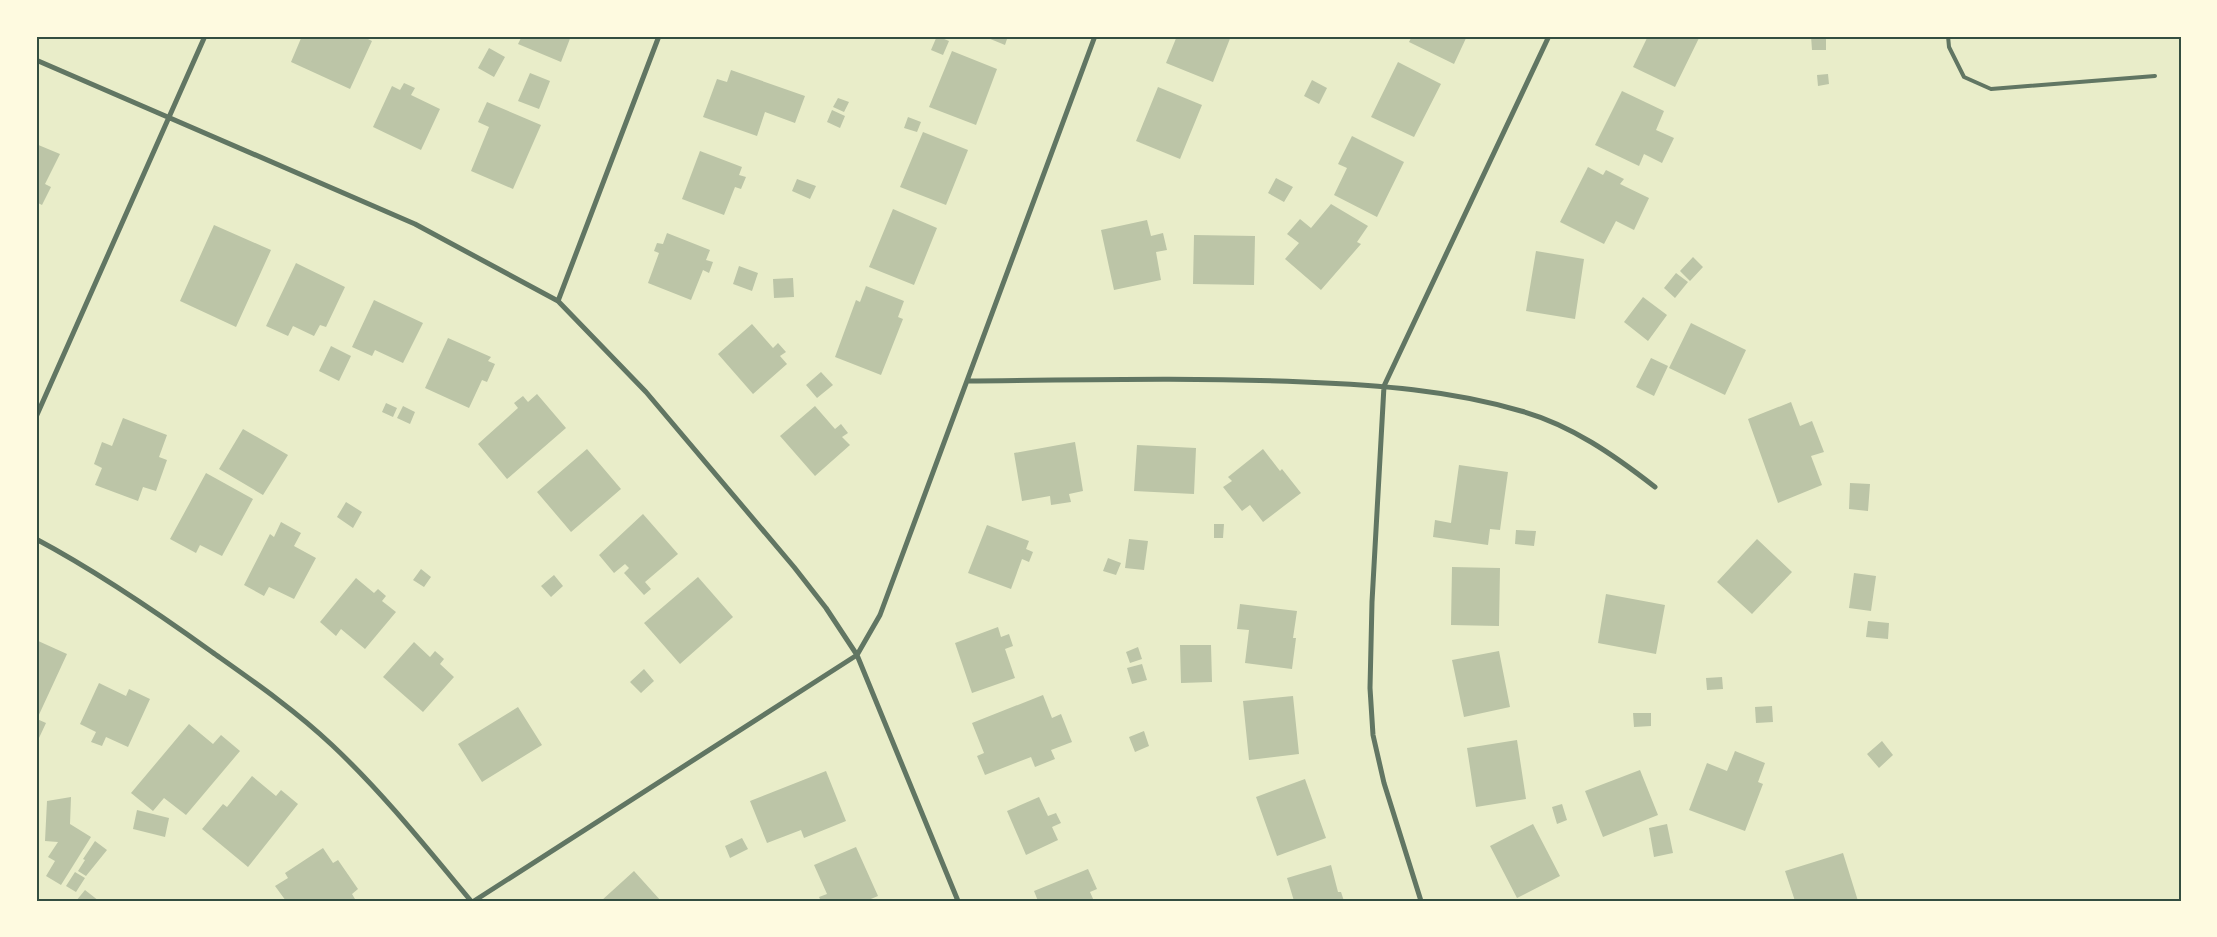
<svg xmlns="http://www.w3.org/2000/svg" width="2217" height="937" font-family="'Golos Text',sans-serif">
<rect width="100%" height="100%" fill="#e9edc9"/>
<!-- building -->
<path fill="#bcc5a7" d="M302,36H362L372,41L350,89L291,62Z
M522,36H571L561,62L518,44Z
M937,36L949,41L943,55L931,50Z
M983,36H1008L1005,45Z
M1177,36H1231L1213,82L1166,63Z
M1412,36H1467L1454,64L1409,42Z
M1648,36H1700L1675,87L1633,67Z
M1811,36H1826V50H1812Z
M489,48L505,57L494,77L478,68Z
M952,51L997,69L976,125L929,107Z
M1398,62L1441,84L1414,137L1371,117Z
M731,70L805,96L795,123L765,112L757,136L703,117L717,79L727,82Z
M530,73L550,81L539,109L518,101Z
M1828,74L1829,84L1818,86L1817,75Z
M1312,80L1327,88L1319,104L1304,96Z
M404,83L415,88L411,95L440,109L421,150L373,127L392,86L400,90Z
M1158,87L1202,105L1180,159L1136,141Z
M1622,91L1664,111L1656,130L1674,138L1662,163L1644,154L1639,166L1595,145Z
M838,98L849,102L844,112L833,107Z
M487,102L541,125L513,189L471,171L489,127L478,122Z
M832,110L845,116L840,128L827,122Z
M908,117L921,122L917,132L904,128Z
M923,132L968,150L946,205L900,187Z
M1352,136L1404,162L1377,217L1334,195L1347,168L1338,164Z
M36,144L60,154L45,184L51,187L42,205L38,203L36,206Z
M700,151L742,167L739,175L746,177L741,189L735,187L724,215L682,199Z
M1588,167L1603,175L1606,170L1624,179L1620,184L1649,198L1634,230L1616,221L1604,244L1560,222Z
M1276,178L1293,187L1284,202L1268,193Z
M797,179L816,186L810,199L792,191Z
M1331,204L1368,226L1357,242L1361,244L1321,290L1285,259L1299,243L1287,234L1300,219L1311,228Z
M893,209L937,228L914,285L869,267Z
M1147,220L1151,236L1163,233L1167,250L1156,252L1161,280L1114,290L1101,230Z
M214,225L271,250L236,327L180,301Z
M667,233L710,250L706,260L713,262L709,273L703,270L691,300L648,283L659,253L654,251L657,243L663,244Z
M1194,235L1255,236L1254,285L1193,284Z
M1536,251L1584,259L1575,319L1526,311Z
M1693,257L1703,267L1690,281L1680,271Z
M296,263L345,287L326,327L320,325L314,336L293,326L288,336L266,326Z
M739,266L758,273L752,291L733,284Z
M1676,273L1688,282L1675,298L1664,288Z
M793,278L794,297L774,298L773,279Z
M866,286L904,301L898,317L903,319L881,375L835,357L856,300L860,302Z
M1643,297L1667,315L1648,341L1624,322Z
M374,300L423,323L403,363L375,350L372,356L352,347Z
M1691,323L1746,350L1725,395L1669,368Z
M752,324L773,348L778,343L786,352L780,356L787,364L753,394L718,354Z
M448,338L491,357L488,361L495,364L487,382L482,380L469,408L425,388Z
M331,346L351,356L339,381L319,371Z
M1651,358L1668,366L1654,396L1636,387Z
M821,372L833,385L817,398L806,385Z
M537,394L566,428L507,479L478,444L518,408L514,403L523,396L528,402Z
M1791,402L1800,426L1812,421L1824,452L1811,456L1822,485L1778,503L1748,419Z
M386,403L397,408L393,417L382,412Z
M403,406L415,412L410,424L397,418Z
M815,406L835,429L841,424L848,433L842,437L850,445L815,476L780,436Z
M123,418L167,435L159,457L167,460L156,491L143,487L138,501L95,485L102,468L94,464L102,442L112,446Z
M243,429L288,455L263,495L219,469Z
M1075,442L1083,491L1069,494L1071,502L1051,505L1050,496L1022,501L1014,453Z
M1137,445L1196,448L1194,494L1134,491Z
M587,449L621,489L571,532L537,492Z
M1263,449L1280,471L1282,469L1301,493L1263,522L1250,505L1242,511L1223,487L1232,481L1228,477Z
M1459,465L1508,472L1500,530L1490,529L1488,545L1433,537L1435,520L1451,523Z
M206,473L253,499L222,556L200,545L196,553L170,539Z
M1850,483L1870,484L1868,511L1849,509Z
M346,502L362,512L353,528L337,517Z
M643,514L678,554L645,582L651,589L644,595L624,573L629,568L625,564L614,573L599,555Z
M281,522L301,533L294,546L316,558L294,599L269,587L264,596L244,585L270,534L274,537Z
M1214,524H1224L1223,538H1214Z
M987,525L1029,541L1026,549L1033,552L1029,562L1022,559L1011,589L968,573Z
M1516,530L1536,531L1534,546L1515,544Z
M1129,539L1148,541L1144,570L1125,568Z
M1757,539L1792,572L1752,614L1717,582Z
M1108,558L1121,563L1116,575L1103,571Z
M1452,567L1500,568L1499,626L1451,625Z
M421,569L431,577L424,587L413,580Z
M1854,573L1876,576L1871,611L1849,608Z
M554,575L563,586L551,597L541,586Z
M698,577L733,617L680,664L644,623Z
M356,578L374,593L378,589L386,596L382,601L396,612L365,649L341,629L336,636L320,622Z
M1606,594L1665,605L1656,654L1598,643Z
M1240,604L1297,611L1293,638H1296L1292,669L1245,663L1249,630L1237,629Z
M1868,621L1889,623L1888,639L1866,637Z
M998,627L1001,637L1009,634L1013,646L1005,649L1015,678L972,693L955,643Z
M36,640L67,654L37,719L46,723L39,738L36,737Z
M414,642L430,657L435,651L444,659L440,664L454,677L423,712L383,677Z
M1180,645H1211L1212,682L1181,683Z
M1138,647L1142,659L1130,663L1126,652Z
M1499,651L1510,707L1464,717L1452,660Z
M1142,664L1147,680L1132,684L1127,668Z
M644,669L654,681L641,693L630,682Z
M1722,677L1723,689L1707,690L1706,678Z
M99,683L126,696L129,689L150,699L128,747L106,737L102,746L91,742L96,732L80,724Z
M1043,695L1052,718L1061,714L1072,742L1051,750L1055,759L1035,767L1031,757L985,775L977,756L984,753L972,723Z
M1293,696L1299,754L1249,760L1243,701Z
M1772,706L1773,722L1756,723L1755,707Z
M518,707L542,745L482,782L458,744Z
M1633,713H1651V726L1634,727Z
M189,724L213,744L221,735L240,751L186,815L164,798L153,811L131,793Z
M1144,731L1149,746L1135,752L1129,737Z
M1517,740L1526,799L1476,807L1467,748Z
M1882,741L1893,755L1879,768L1867,754Z
M1735,751L1765,763L1758,782L1763,784L1745,831L1689,810L1707,763L1727,771Z
M1640,770L1658,815L1603,837L1585,791Z
M826,771L846,821L804,838L801,830L767,843L750,801Z
M252,776L276,796L281,790L298,804L248,867L202,829L223,804L227,807Z
M1305,779L1326,838L1277,856L1256,797Z
M71,797L70,824L91,837L61,885L46,876L55,861L48,857L58,842L45,841L47,801Z
M1039,797L1048,816L1056,813L1061,823L1052,827L1058,840L1026,855L1007,811Z
M1562,804L1567,820L1557,824L1552,807Z
M137,810L169,818L165,837L133,829Z
M1533,824L1560,876L1517,898L1490,846Z
M1667,824L1673,853L1654,857L1649,828Z
M742,838L748,849L730,858L725,846Z
M95,841L107,850L86,876L78,871L85,860L83,859Z
M856,847L878,896L866,901H821L819,897L827,894L814,865Z
M323,848L333,863L338,860L358,889L352,894L355,899L352,901H286L275,886L288,878L285,873Z
M1843,853L1858,901H1795L1785,871Z
M1331,865L1338,892H1341L1344,901H1294L1287,878Z
M1088,869L1097,889L1090,892L1094,901H1038L1034,891Z
M634,871L661,901H601Z
M75,872L85,878L76,892L66,886Z
M85,890L99,901H76Z"/>
<g fill="none" stroke-linecap="round" stroke-linejoin="round">
<!-- service -->
<path stroke="#617663" stroke-width="4" d="M1948,36L1949,47L1964,77L1991,89L2155,76"/>
<!-- minor -->
<path stroke="#617663" stroke-width="5" d="M36,60L415,224L558,301L646,392L794,567L826,608L857,655L958,901
M558,301L659,36
M967,381C1079,380 1192,377 1304,382C1377,385 1450,390 1521,411C1571,425 1614,455 1655,487
M36,417L205,36
M36,539C98,572 155,611 212,652C253,681 295,710 332,745C382,792 426,847 471,901
M474,901L857,655L880,615L1095,36
M1421,901L1384,783L1373,735L1370,688L1372,602L1384,386L1549,36"/>
</g>
<!-- border -->
<rect width="2217" height="937" fill="none" stroke="#fefae0" stroke-width="75"/>
<rect x="38" y="38" width="2142" height="862" fill="none" stroke="#344e41" stroke-width="2"/>
</svg>
